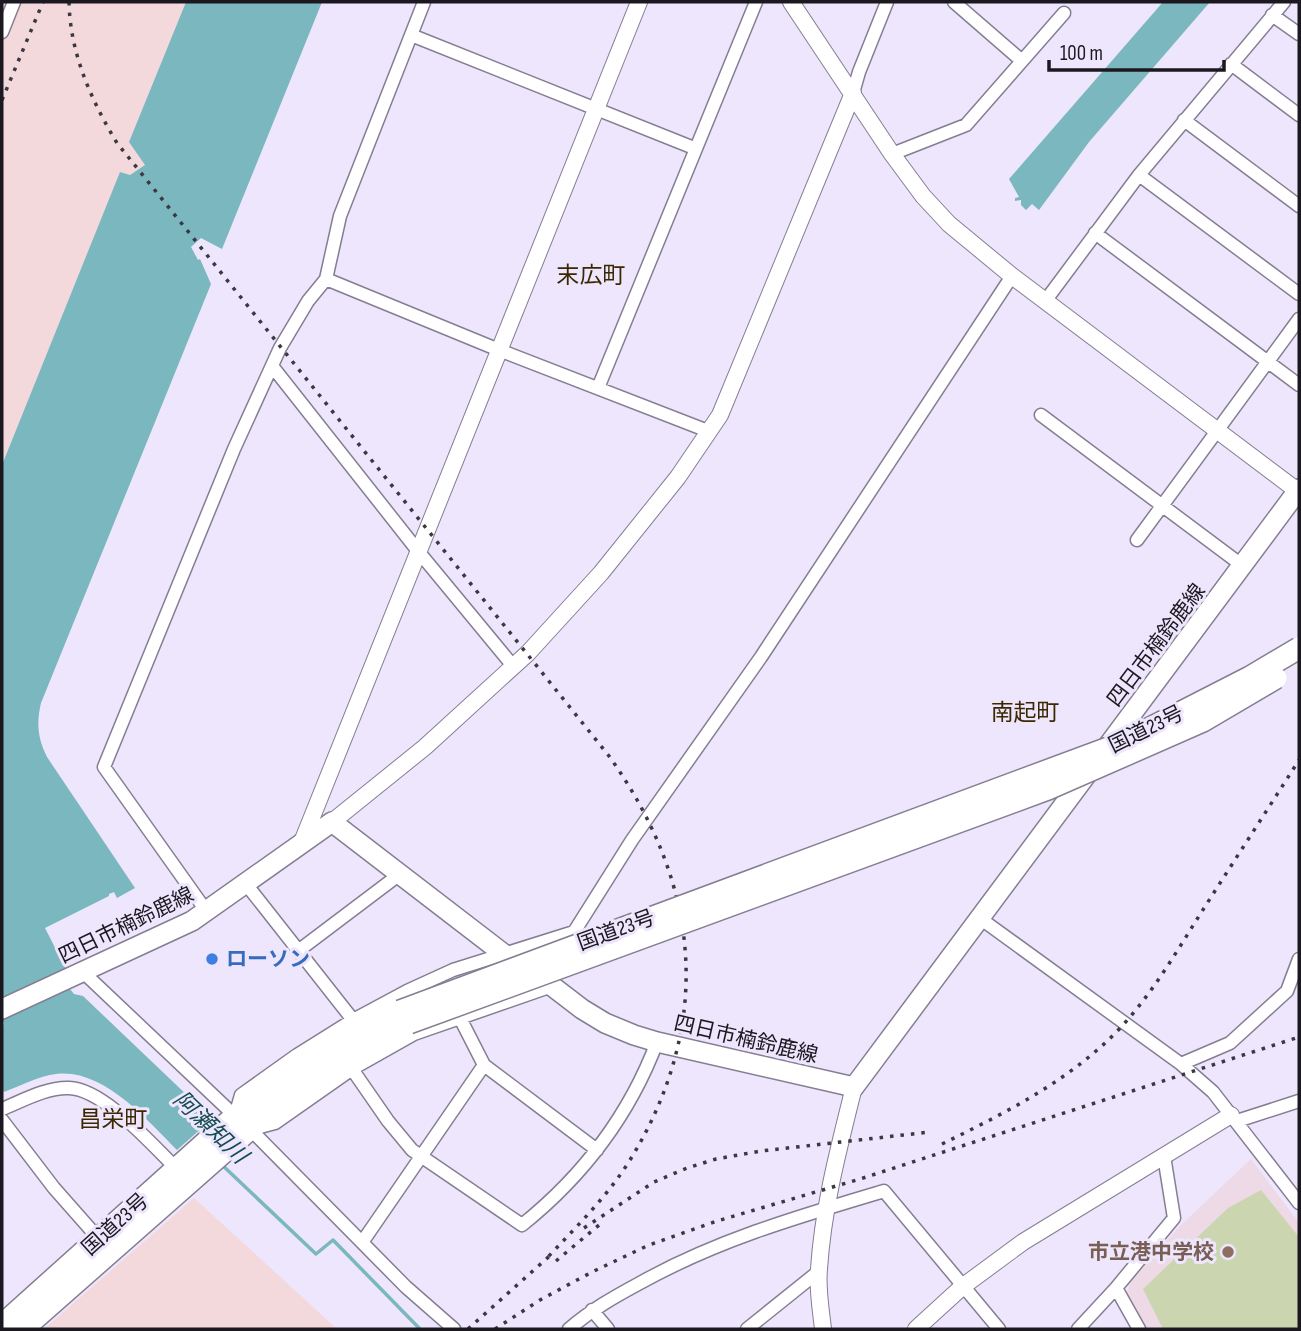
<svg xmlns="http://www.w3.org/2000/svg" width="1301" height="1331" font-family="'Sofia Sans Condensed','Noto Sans JP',sans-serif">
<rect width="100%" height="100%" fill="#ede6fc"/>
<!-- industrial -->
<path fill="#f3d8dc" d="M2,2H186L129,142L145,165L130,175L120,173L2,465Z
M194,1198L337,1329H44Z"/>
<!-- education -->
<path fill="#eed9e7" d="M1251,1159L1299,1223V1329H1145L1126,1295L1131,1280L1181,1225Z"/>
<!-- green -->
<path fill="#cbd5af" d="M1261,1190L1299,1237V1326L1294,1329H1163L1143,1289L1228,1208Z"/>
<!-- water -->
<path fill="#7ab7bf" d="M186,2H322L222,249L201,238L191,247L198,260L200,259L211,284L41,703C36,724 38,739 47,757L135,888L117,898L114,892L109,894V896L45,928L74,985L70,989L74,994L83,996L212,1119L177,1150C147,1120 103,1068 56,1074C39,1076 20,1086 4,1092L2,1088V1028L4,1023L2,1021V465L120,172L130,175L145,165L129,142Z
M1163,2H1210L1089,142L1039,210L1032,204L1026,210L1021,205V200L1015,201V198L1019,197L1009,179Z"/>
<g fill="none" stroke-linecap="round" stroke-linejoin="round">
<!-- stream -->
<path stroke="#7ab7bf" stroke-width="3.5" d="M220,1163L316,1254L333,1240L420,1329"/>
<defs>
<path id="minor" d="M954,2L1022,61
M1272,15L1299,34
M2,32L14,2
M411,35L694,148
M1231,64L1299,115
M853,93L859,72L887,2
M1184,120L1299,206
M892,154L966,125L1064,13
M1139,175L1299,294
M1095,233L1299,385
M326,279L499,350L708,431
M1046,300L1139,175L1284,2
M272,366L418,551L513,666
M598,388L756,2
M1041,415L1243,566
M1137,540L1299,319
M246,884L353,1020
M207,912L104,767L234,449L280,348L308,301L326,279L340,216L424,2
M981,919L1181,1064L1213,1092L1299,1203
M298,951L400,874
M83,972L235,1116L241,1095L297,1055L353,1020L407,991L453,970L574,932L632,840L761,657L1012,276
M1181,1064L1230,1043L1287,991L1299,959
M484,1065L597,1150
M352,1069L388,1121L412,1150L522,1225C583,1176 629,1116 657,1042
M2,1109C22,1101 47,1087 69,1088C104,1089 153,1146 177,1169
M2,1120L54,1188L99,1239
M1237,1121L1299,1101
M260,1127L275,1123L352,1069L414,1034L552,986
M250,1129L406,1287L454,1329
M363,1241L484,1065L460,1018
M1116,1288L1139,1329
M592,1310L608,1329
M569,1329C591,1310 614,1297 640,1283C717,1240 800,1216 884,1191L999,1329
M747,1329L818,1272
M1078,1329L1116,1288L1174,1218L1164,1156"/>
<path id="tertiary" d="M791,2L892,154L923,196L949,224L1012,276L1299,492
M332,822L425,747L528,653L601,573L678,477L720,415L853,93
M302,842L639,2
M823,1329C821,1310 817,1289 819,1269C823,1207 839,1147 854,1087
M916,1329L962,1287L1023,1242L1231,1115"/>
<path id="primary" d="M2,1009L192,921L332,822L505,955L552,986L582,1009L605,1023L634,1035L657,1042L854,1087L1299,489"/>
<path id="trunk" d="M2,1325L235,1116L313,1058L355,1033L400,1011
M23,1329L250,1129L323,1072L409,1023"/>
</defs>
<!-- minor casing -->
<use href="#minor" stroke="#857e92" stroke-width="15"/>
<!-- tertiary casing -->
<use href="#tertiary" stroke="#857e92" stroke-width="18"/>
<!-- primary casing -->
<use href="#primary" stroke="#857e92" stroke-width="22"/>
<!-- trunk casing -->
<use href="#trunk" stroke="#857e92" stroke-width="24"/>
<!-- minor -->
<use href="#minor" stroke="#fff" stroke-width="12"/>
<!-- tertiary -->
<use href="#tertiary" stroke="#fff" stroke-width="16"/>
<!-- primary -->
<use href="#primary" stroke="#fff" stroke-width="19"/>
<!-- trunk -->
<use href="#trunk" stroke="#fff" stroke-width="21"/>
<!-- rail -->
<path stroke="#3b3842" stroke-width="3.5" stroke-dasharray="3.5 7" stroke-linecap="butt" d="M69,2C70,53 91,100 117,143L609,756C701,885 714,1023 630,1160C607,1197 576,1227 547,1258
M2,100L43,2
M942,1144C995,1118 1051,1090 1096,1051C1140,1014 1169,964 1199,916C1232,864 1266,812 1299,760
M584,1228L654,1182L687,1168L716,1159L761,1151L930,1132
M556,1261L599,1225
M468,1329L554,1252
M495,1329L540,1300L592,1272L649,1245L717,1221L860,1179L1299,1037"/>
<defs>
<path id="trunk-bridge" d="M400,1011L1119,744L1250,677L1299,648
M409,1023L1048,789L1203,721L1276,678"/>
</defs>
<!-- trunk-bridge casing -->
<use href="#trunk-bridge" stroke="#857e92" stroke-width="24" stroke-linecap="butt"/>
<!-- trunk-bridge -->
<use href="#trunk-bridge" stroke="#fff" stroke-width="21"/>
</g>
<!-- markers -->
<circle fill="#3f7fe0" stroke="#ede6fc" stroke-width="2.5" cx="212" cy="959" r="7"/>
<circle fill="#8d6e63" stroke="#ede6fc" stroke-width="2.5" cx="1228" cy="1252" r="7"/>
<g text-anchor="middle" stroke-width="6" stroke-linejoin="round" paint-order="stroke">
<!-- street labels -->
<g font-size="21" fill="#1b1820" stroke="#ede6fc">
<text transform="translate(1156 645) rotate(-53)" y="7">四日市楠鈴鹿線</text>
<text transform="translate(1146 729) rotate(-26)" y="7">国道23号</text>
<text transform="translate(126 925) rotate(-26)" y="7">四日市楠鈴鹿線</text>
<text transform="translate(616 930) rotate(-20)" y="7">国道23号</text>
<text transform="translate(746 1039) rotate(13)" y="7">四日市楠鈴鹿線</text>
<text transform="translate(115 1224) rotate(-42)" y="7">国道23号</text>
</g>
<!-- shop labels -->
<g font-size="21" font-weight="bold" fill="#366cbe" stroke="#ede6fc" text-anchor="start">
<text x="226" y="966">ローソン</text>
</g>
<!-- education labels -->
<g font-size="21" font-weight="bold" fill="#785e54" stroke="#ede6fc" text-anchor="end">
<text x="1214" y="1259">市立港中学校</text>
</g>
<!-- neighbourhood labels -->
<g font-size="23" fill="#3b2700" stroke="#ede6fc">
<text x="591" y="283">末広町</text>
<text x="1025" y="720">南起町</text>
<text x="113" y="1127">昌栄町</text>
</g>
<!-- water labels -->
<g font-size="23" font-style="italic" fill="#154c52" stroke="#ede6fc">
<text transform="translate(211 1127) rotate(44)" y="8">阿瀬知川</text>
</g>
</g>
<!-- border -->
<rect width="1301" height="1331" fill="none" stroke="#1b1820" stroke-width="7"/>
<!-- scale -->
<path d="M1049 60v10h175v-10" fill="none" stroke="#1b1820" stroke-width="3.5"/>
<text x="1060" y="60" font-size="21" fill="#1b1820" stroke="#ede6fc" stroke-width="5" paint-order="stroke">100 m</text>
</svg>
